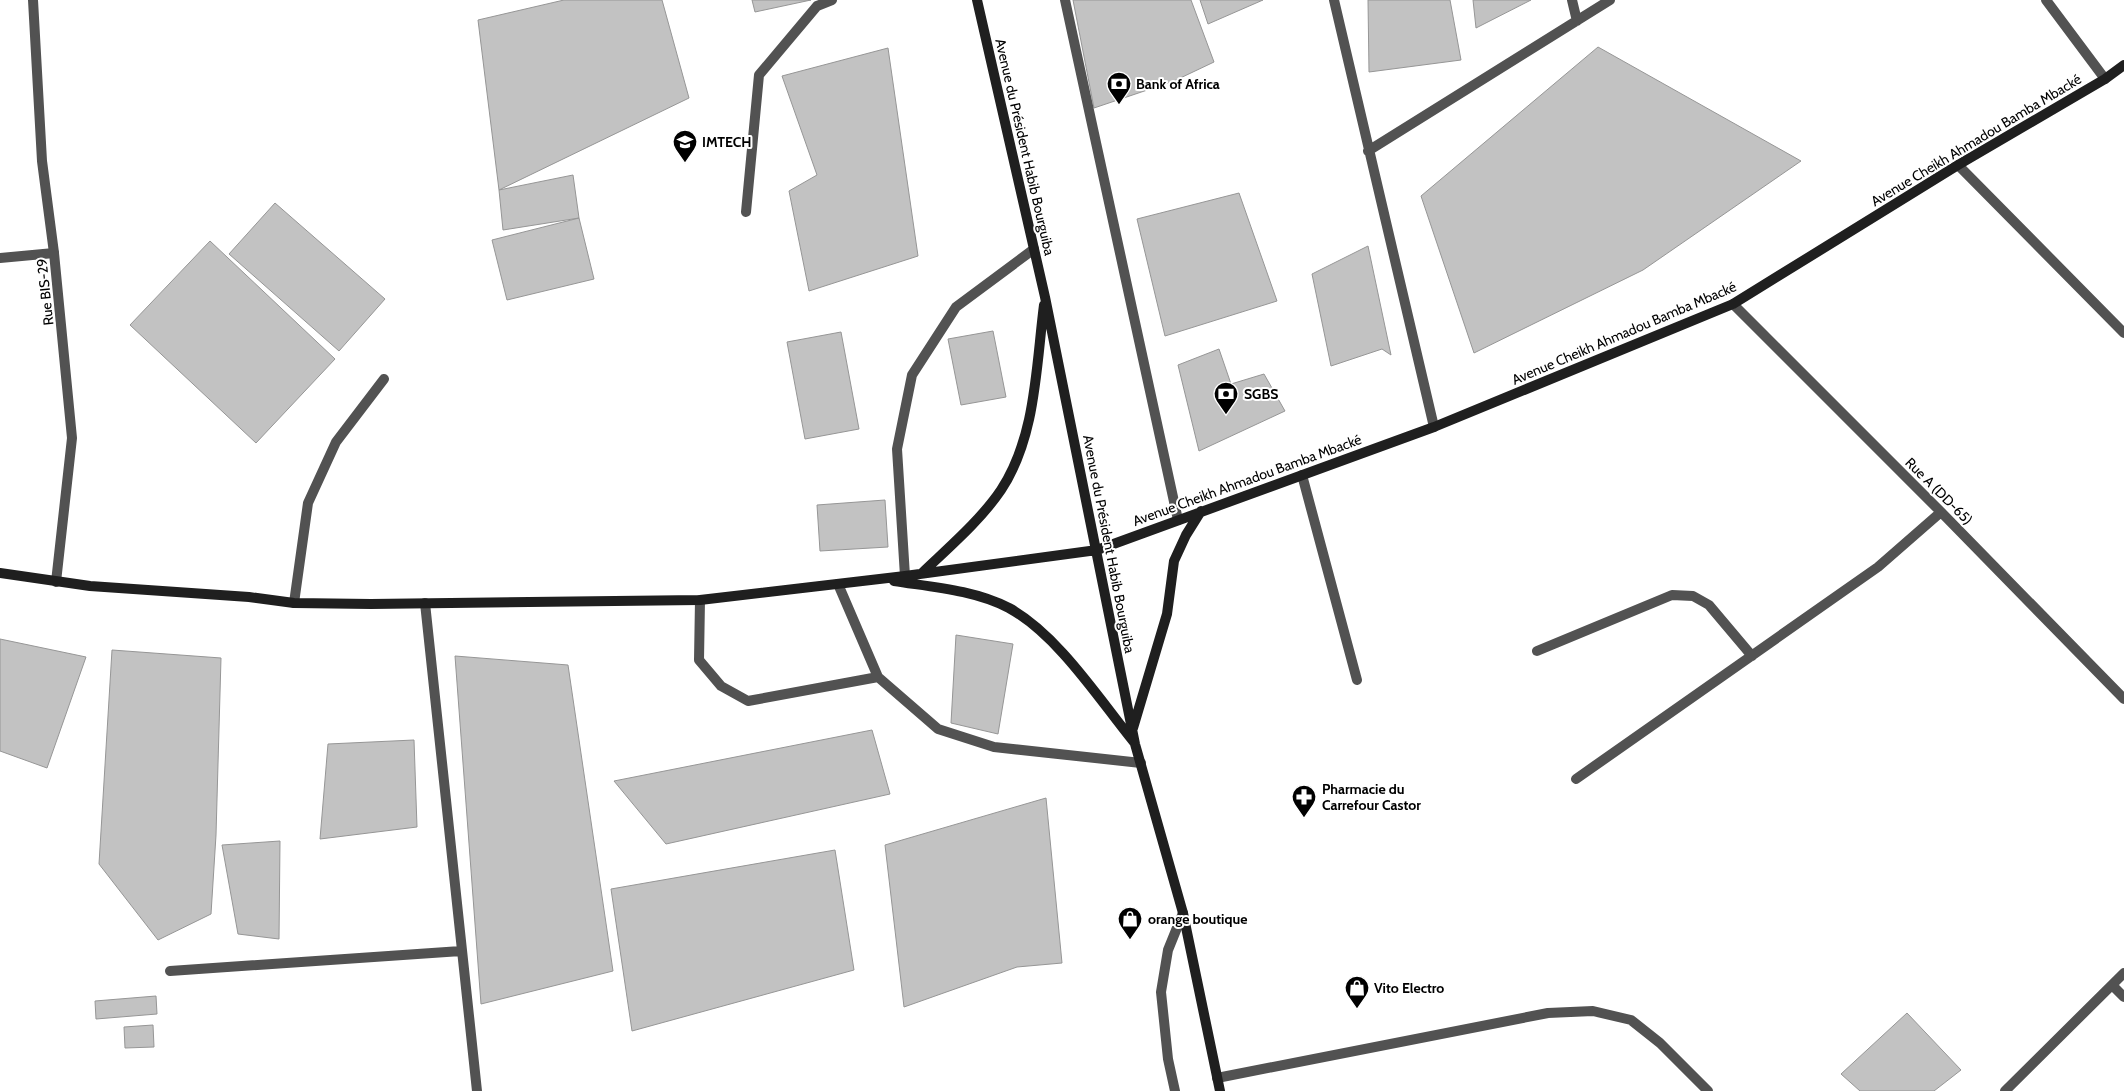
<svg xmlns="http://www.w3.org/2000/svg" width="2124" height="1091" font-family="Cabin,sans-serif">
<rect width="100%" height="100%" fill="#fff"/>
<!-- building -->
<path fill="#c2c2c2" stroke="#969696" d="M564,0H662L689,98L499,190L478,20Z
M752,0H811L755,12Z
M1073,0H1191L1214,62L1174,81L1094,108Z
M1200,0H1263L1208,24Z
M1368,0H1450L1461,60L1369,72Z
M1473,0H1531L1476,28Z
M1598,47L1801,161L1643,270L1474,353L1421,196Z
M888,48L918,256L809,291L789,191L817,175L782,76Z
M573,175L579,218L503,230L499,190Z
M1239,193L1277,301L1165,336L1137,219Z
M275,203L385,299L339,351L229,254Z
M579,218L594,279L507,300L492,240Z
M210,241L335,359L256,443L130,325Z
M1368,246L1391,355L1382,349L1331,366L1312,274Z
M993,331L1006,397L961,405L948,339Z
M841,332L859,429L805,439L787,342Z
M1219,349L1231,384L1264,374L1285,411L1199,451L1178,365Z
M885,500L888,547L820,551L817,505Z
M956,635L1013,644L998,734L951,723Z
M0,639L86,657L47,768L0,751Z
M112,650L221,658L216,835L211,914L158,940L99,864Z
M455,656L568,665L613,971L481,1004Z
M872,730L890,794L666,844L614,781Z
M414,740L417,827L320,839L328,744Z
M1046,798L1062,963L1017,967L904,1007L885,845Z
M280,841L279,939L238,934L222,845Z
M835,850L854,970L632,1031L611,889Z
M156,996L157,1014L96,1019L95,1001Z
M1907,1013L1961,1070L1934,1091H1860L1841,1074Z
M153,1025L154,1047L125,1048L124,1027Z"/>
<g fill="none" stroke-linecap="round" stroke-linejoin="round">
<!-- lane -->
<path stroke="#525252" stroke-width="10" d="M746,212L759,75L817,6L832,0
M0,258L54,253
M1302,475L1357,680
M905,576L897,449L912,375L956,307L1034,249
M838,584L878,677L938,729L994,747L1141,763
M700,600L699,660L721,686L748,701L878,677
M294,603L308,503L336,442L384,379"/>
<!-- street -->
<path stroke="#525252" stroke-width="10" d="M33,0L42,161L54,253L72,438L56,582
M1065,0L1178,520
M1334,0L1434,427
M1572,0L1577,21
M2046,0L2105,79
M1368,151L1610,0
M1958,165L2124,333
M1733,304L1941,512L2124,699
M425,603L477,1091
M1537,651L1672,595L1693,596L1709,605L1752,656
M1576,779L1878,567L1941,512
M170,971L461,951
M2112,985L2124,997
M1217,1078L1548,1013L1593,1011L1631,1020L1660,1043L1708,1091
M1175,1091L1168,1059L1161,992L1168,950L1183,913
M2005,1091L2124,973"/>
<!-- secondary -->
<path stroke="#1f1f1f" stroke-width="10" d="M977,0L1045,297L1135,744L1183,913L1220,1091
M0,573L90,586L249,597L294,603L371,604L700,600L905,576L1097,550L1434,427L1733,304L1958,165L2105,79L2124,65
M921,574C948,548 980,521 1001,490C1036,437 1036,367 1044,305
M894,581C932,587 974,590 1009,608C1058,635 1099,699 1134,742
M1133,728L1167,614L1174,561L1186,535L1201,511"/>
</g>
<!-- icons -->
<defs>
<symbol id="bank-pin" viewBox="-11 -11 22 30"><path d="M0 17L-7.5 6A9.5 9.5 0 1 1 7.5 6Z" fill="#000" stroke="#fff"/><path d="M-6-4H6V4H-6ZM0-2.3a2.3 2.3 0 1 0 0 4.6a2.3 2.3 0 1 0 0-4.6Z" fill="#fff"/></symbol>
<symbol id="university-pin" viewBox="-11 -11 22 30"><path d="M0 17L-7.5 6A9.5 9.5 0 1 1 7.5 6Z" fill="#000" stroke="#fff"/><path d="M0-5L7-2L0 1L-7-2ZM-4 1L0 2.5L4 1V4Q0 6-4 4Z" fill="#fff"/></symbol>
<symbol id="pharmacy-pin" viewBox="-11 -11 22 30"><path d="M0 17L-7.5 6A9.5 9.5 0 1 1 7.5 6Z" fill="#000" stroke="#fff"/><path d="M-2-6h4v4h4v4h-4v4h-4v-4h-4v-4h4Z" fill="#fff"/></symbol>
<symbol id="shop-pin" viewBox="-11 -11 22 30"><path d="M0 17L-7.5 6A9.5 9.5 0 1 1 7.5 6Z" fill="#000" stroke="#fff"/><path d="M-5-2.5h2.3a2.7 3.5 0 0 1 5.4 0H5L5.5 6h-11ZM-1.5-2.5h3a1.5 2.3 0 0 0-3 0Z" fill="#fff"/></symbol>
</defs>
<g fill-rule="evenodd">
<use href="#bank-pin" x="1105" y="70" width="28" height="38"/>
<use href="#university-pin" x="671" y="128" width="28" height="38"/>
<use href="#bank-pin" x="1212" y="380" width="28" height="38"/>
<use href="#pharmacy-pin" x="1290" y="783" width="28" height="38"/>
<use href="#shop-pin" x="1116" y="905" width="28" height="38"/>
<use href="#shop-pin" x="1343" y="974" width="28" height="38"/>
</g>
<g text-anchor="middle" stroke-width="4" stroke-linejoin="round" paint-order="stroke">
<!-- poi labels -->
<g font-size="14" font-weight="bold" fill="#000" stroke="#fff" text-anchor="start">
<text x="1136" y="89">Bank of Africa</text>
<text x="702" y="147">IMTECH</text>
<text x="1244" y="399">SGBS</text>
<text x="1322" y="794">Pharmacie du<tspan x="1322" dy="16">Carrefour Castor</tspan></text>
<text x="1148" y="924">orange boutique</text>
<text x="1374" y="993">Vito Electro</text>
</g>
<!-- street labels -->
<g font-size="14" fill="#000" stroke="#fff">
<text transform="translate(1976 140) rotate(-31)" y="5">Avenue Cheikh Ahmadou Bamba Mbacké</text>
<text transform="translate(1025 147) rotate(77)" y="5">Avenue du Président Habib Bourguiba</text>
<text transform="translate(45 292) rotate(-96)" y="5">Rue BIS-29</text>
<text transform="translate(1624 333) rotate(-23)" y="5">Avenue Cheikh Ahmadou Bamba Mbacké</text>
<text transform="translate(1247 480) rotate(-20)" y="5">Avenue Cheikh Ahmadou Bamba Mbacké</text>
<text transform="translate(1939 491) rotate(45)" y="5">Rue A (DD-65)</text>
<text transform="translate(1109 544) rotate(79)" y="5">Avenue du Président Habib Bourguiba</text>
</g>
</g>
</svg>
